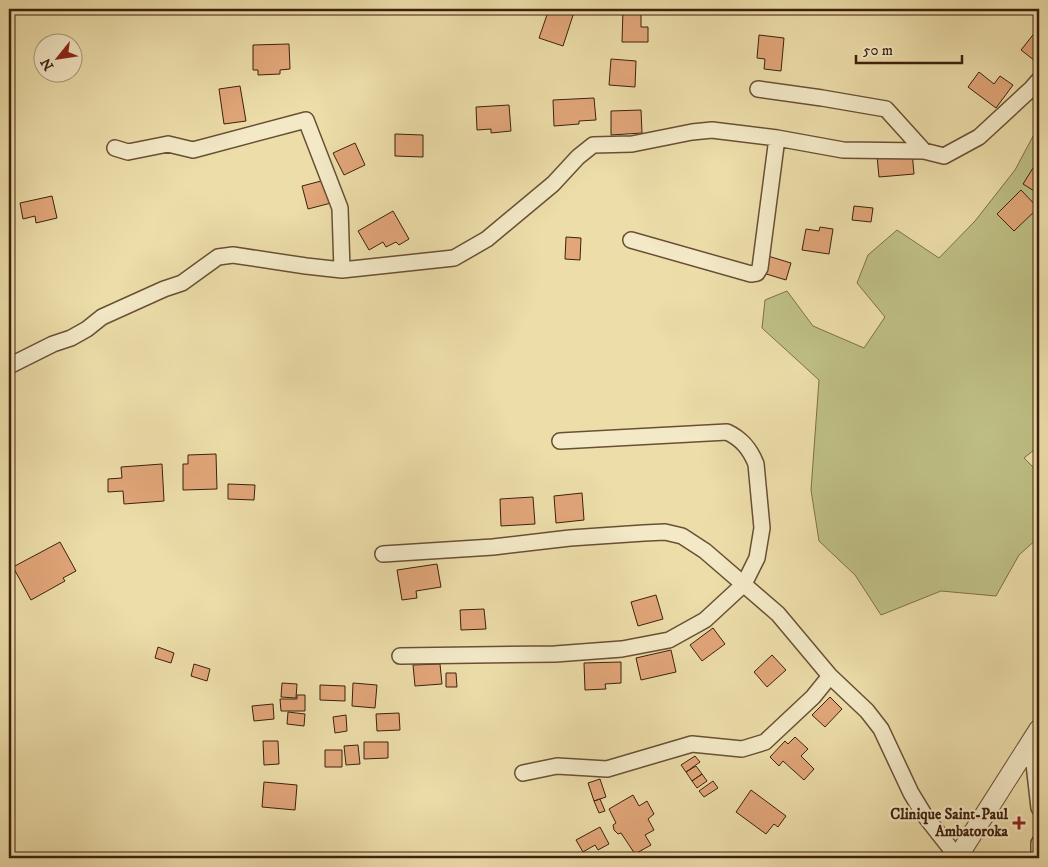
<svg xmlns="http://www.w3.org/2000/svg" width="1048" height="867" font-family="'IM FELL DW Pica',serif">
<rect width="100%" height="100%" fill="#ecdda9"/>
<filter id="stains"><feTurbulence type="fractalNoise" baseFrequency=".004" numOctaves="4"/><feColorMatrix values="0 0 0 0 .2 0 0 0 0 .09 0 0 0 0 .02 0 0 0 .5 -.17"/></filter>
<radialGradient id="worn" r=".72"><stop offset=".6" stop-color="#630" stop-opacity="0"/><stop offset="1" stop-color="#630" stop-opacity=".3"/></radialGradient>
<!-- green -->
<path fill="#bebf84" stroke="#7e7048" d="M1039,125V446L1024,458L1039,473V537L1019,555L996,596L941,591L881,615L855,575L819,541L811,490L819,380L762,328L765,300L787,291L813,326L864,348L885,317L857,283L868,255L897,230L939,258L975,221L1015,170Z"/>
<!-- building -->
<path fill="#e1a679" stroke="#3d210d" d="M549,9H575L563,46L539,38Z
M623,9H641V27H648V42H622Z
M1036,31L1039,33V64L1021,50Z
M759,35L784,38L781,71L764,69L765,59L757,58Z
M289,44L290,69L280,70V74L258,75V70H253V45Z
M611,59L636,61L635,87L609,85Z
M979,72L994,84L1000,76L1013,85L996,108L968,87Z
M240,86L246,121L224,124L219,89Z
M594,98L596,120L579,121V124L554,126L553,100Z
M509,105L511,131L491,133V129L477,130L476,107Z
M641,110L642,133L611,135V111Z
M395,134L423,135V157L395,156Z
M355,143L365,165L344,175L333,153Z
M912,152L914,174L879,177L877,156Z
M1033,168L1039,171V194L1023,184Z
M325,180L331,203L308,209L302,186Z
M1021,190L1038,208L1014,231L997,214Z
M52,196L57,218L36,223L35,216L23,219L20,203Z
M854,206L873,208L871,222L852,220Z
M393,211L409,239L399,245L396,242L386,247L383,242L369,250L358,231Z
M820,227L833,229L829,254L802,250L806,229L819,231Z
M566,237L581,238L580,260L565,259Z
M768,256L791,263L786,280L763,273Z
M216,454L217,489L183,490V464H188V455Z
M162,464L164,501L124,504L123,491L108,492V479L122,478L121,467Z
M228,484L255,485L254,500L228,499Z
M582,493L584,520L556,523L554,496Z
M533,497L535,524L501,526L500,499Z
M60,542L76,571L63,578L65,581L31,600L13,567Z
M437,564L441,587L416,591L417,598L402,600L397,570Z
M656,595L663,619L638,626L631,602Z
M484,609L486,629L461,630L460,610Z
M713,628L725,644L702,661L690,645Z
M158,647L174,653L171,663L155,658Z
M671,650L676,672L641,680L636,658Z
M772,655L786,670L767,687L754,672Z
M621,662V683L605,684L606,689L585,690L584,663Z
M194,664L210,669L207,681L191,676Z
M440,664L442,684L415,686L413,665Z
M446,673H456L457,687H446Z
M282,683L297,684L296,698L281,697Z
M353,683L377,685L375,708L352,706Z
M320,685L345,686V701L320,700Z
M297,695H305V711H281L280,699H297Z
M830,697L842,709L825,727L812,715Z
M273,704L274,719L254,721L252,706Z
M288,712L305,714L304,726L287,724Z
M399,713L400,730L377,731L376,714Z
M346,715L347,731L335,733L333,717Z
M795,737L808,749L801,756L814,769L804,780L783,761L779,766L770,757L785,741L788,744Z
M263,741H278L279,764L264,765Z
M364,742H388V758L364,759Z
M358,745L360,764L346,765L344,746Z
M325,750H342V767H325Z
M695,756L700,762L686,772L681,765Z
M696,766L702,774L692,781L686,772Z
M702,774L707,781L697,788L692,781Z
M600,779L606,797L594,801L588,783Z
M713,781L718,788L704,797L699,791Z
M264,782L297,785L295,810L262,807Z
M751,790L786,816L778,827L774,824L766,834L736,812Z
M633,795L639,806L647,801L654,814L648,819L654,830L645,835L651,845L635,854L621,833L618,834L614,830L613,825L616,823L609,809Z
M600,799L605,811L599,813L594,801Z
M600,827L609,844L598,850L595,845L583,852L576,840Z"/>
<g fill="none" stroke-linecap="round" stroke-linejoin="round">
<defs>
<path id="minor" d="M758,89L822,98L886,109L924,151
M115,148L128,152L168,144L193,150L306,120L340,208L342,270
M631,240L751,274L757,273L760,268L777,138
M9,366L53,344L71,338L87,329L102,317L164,289L182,283L218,257L233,255L306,266L342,270L454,258L487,239L553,184L578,157L593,145L632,144L692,132L712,130L777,138L843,150L924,151L944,156L979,137L1032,88L1039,80
M383,554L493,547L570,538L644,533L665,532L682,536L705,551L778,614L830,676L867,711L881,729L911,793L925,816L958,858
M400,656L555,654L622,649L669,640L705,620L744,584L757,558L762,528L756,464C750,449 742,439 727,432L560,441
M1024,754L1034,764L1039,808
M523,773L557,766L607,769L692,744L742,749L765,742L813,697L830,676
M1039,858V843"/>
<path id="tertiary" d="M957,858L1039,729"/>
</defs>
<!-- minor casing -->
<use href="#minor" stroke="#695034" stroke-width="18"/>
<!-- tertiary casing -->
<use href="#tertiary" stroke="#695034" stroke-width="21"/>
<!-- minor -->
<use href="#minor" stroke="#f3e9c7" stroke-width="15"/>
<!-- tertiary -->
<use href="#tertiary" stroke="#f3e9c7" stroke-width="19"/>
</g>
<!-- markers -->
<path fill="#8f2418" stroke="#f3e9c7" stroke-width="2" d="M1016.5 815.5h5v5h5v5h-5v5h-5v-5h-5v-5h5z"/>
<g text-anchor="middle" stroke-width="4.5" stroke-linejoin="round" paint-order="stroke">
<!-- poi labels -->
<g font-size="15" font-weight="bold" fill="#3d210d" stroke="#f3e9c7" text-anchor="end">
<text x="1008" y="819">Clinique Saint-Paul<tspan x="1008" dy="17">Ambatoroka</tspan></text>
</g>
</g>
<!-- margin -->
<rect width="1048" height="867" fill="none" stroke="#ecdda9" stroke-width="30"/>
<rect x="10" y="10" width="1028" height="847" fill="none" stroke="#3d210d" stroke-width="2.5"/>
<rect x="15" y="15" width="1018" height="837" fill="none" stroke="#3d210d"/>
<!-- north arrow -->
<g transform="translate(58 58) rotate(240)"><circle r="24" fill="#f3e9c7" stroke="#aa997d"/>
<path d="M0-4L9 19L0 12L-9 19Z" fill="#8f2418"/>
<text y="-8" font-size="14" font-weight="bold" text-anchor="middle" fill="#3d210d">N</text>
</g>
<!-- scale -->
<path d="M856 55v8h106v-8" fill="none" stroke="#3d210d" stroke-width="2.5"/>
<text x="863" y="55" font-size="15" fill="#3d210d" stroke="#f3e9c7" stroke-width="4" paint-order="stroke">50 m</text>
<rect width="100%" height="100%" filter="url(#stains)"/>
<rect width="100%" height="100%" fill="url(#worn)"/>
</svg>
